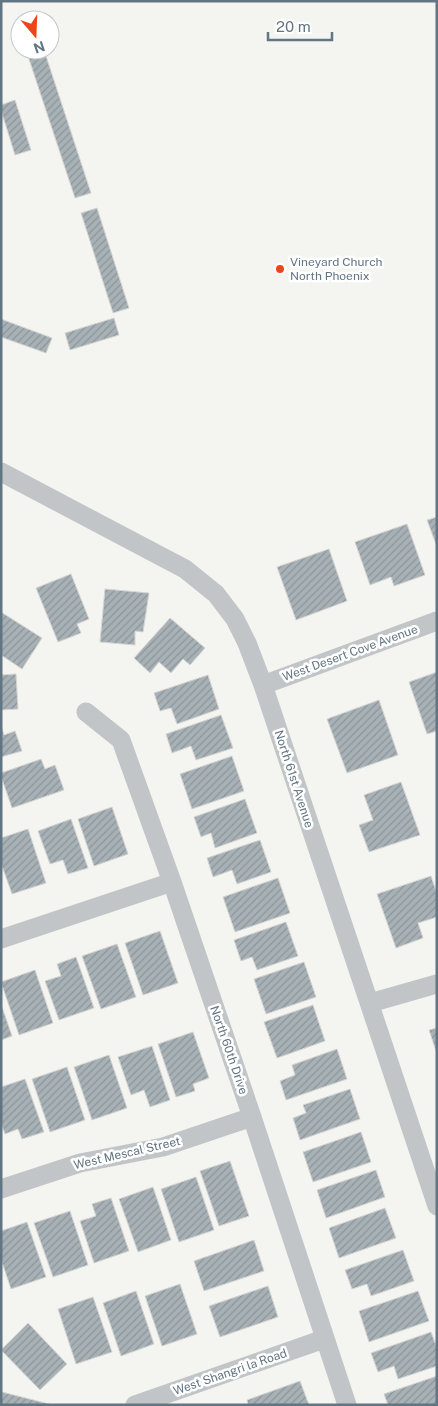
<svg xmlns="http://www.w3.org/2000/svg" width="438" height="1406" font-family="'Public Sans',sans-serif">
<defs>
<pattern id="building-hatch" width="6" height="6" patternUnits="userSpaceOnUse" patternTransform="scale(1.25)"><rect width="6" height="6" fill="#a8b1b6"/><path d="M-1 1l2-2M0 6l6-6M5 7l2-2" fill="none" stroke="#8c9599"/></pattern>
</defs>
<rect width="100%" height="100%" fill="#f4f4f0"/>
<!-- building -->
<path fill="url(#building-hatch)" stroke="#d5d5d3" d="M26,50H44L91,193L75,198Z
M15,100L31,150L15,155L1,110V105Z
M97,208L129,308L113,313L81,213Z
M114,318L119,335L70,350L65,333Z
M1,319L52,338L46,353L1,337Z
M437,517V547L427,520Z
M407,524L425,575L394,586L391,577L370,585L355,542Z
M329,549L347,601L296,620L277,567Z
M71,574L89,619L77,624L81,633L58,642L36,588Z
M105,589L149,593L143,632L135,631V645L100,642Z
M1,612L42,638L22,669L1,655Z
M170,618L205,648L190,665L183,659L171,673L159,662L150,673L134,658Z
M437,672V731L427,734L409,682Z
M16,674L18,709L1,710V675Z
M208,675L219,709L177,724L171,708L160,711L154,693Z
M379,700L398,755L347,773L327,719Z
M221,715L233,748L196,760L191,746L172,753L166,734Z
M1,726L4,735L15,731L22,751L1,757Z
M232,756L244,791L192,809L180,774Z
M41,759L45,769L55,765L64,790L12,808L1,776V773Z
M401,782L420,835L369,852L359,825L373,820L364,795Z
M245,799L257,833L215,848L211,833L201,837L194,817Z
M112,807L128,854L94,866L78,819Z
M71,819L88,868L68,874L63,860L50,864L38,831Z
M28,829L46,883L12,894L1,863V838Z
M260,840L271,872L237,884L232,870L213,877L207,858Z
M431,876L437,894V917L418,923L423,938L396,948L377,894Z
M278,878L290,913L235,932L223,897Z
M286,922L298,956L257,970L252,957L241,961L234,940Z
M160,931L178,983L143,995L125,943Z
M117,944L136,997L101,1009L82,956Z
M76,957L94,1008L59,1020L45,981L61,976L57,964Z
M304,962L316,997L266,1014L254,979Z
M35,970L53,1023L19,1035L1,982Z
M1,1004L12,1036L1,1040Z
M313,1005L325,1041L277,1058L264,1022Z
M437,1028V1054L429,1030Z
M193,1032L209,1078L193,1084L195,1091L176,1097L158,1044Z
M152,1046L170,1100L150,1107L144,1090L131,1095L118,1057Z
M337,1049L347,1079L286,1100L280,1081L295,1075L292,1065Z
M109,1055L127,1108L92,1120L74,1067Z
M67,1067L85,1120L50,1132L32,1079Z
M25,1079L44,1132L22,1139L18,1129L5,1134L1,1123V1087Z
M350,1089L360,1119L300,1140L293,1118L306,1113L303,1105Z
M361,1132L371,1162L313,1182L303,1152Z
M230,1161L249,1216L219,1226L200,1171Z
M376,1170L385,1197L326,1218L317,1190Z
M196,1177L214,1230L179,1242L161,1189Z
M153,1187L171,1240L138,1252L119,1199Z
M111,1198L129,1251L94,1263L80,1221L96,1216L92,1204Z
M385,1208L396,1238L339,1258L329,1228Z
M70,1211L88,1265L53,1277L34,1223Z
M27,1222L46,1277L11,1289L1,1259V1231Z
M254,1240L264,1271L204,1291L194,1261Z
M403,1250L414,1281L371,1296L367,1284L352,1289L345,1270Z
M180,1284L197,1334L162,1346L145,1296Z
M268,1286L278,1317L220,1337L209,1306Z
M136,1291L154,1344L121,1356L103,1303Z
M418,1291L429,1321L369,1342L359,1311Z
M93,1297L112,1352L76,1364L58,1309Z
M28,1323L67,1364L40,1390L1,1350Z
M431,1332L437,1348V1366L398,1379L394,1366L378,1372L371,1353Z
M437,1376V1405H388L384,1394Z
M300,1381L309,1405H248L247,1400Z
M2,1392L53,1405H1Z"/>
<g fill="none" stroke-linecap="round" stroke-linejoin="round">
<!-- street -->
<path stroke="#c1c5c8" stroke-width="19" d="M1,472L185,569L216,594L235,619L247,643L263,685L437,1206
M263,685L437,621
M86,712L121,740L172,882L252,1117L347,1405
M1,939L172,882
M370,1003L437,984
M1,1189L80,1163L163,1147L252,1117
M135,1405L324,1339"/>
</g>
<!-- markers -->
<circle fill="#e9471b" stroke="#fff" stroke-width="2" cx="280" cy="269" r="5"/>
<g text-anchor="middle" stroke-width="5" stroke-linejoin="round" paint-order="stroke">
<!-- poi labels -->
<g font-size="12" fill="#627582" stroke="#fff" text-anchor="start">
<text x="290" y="266">Vineyard Church<tspan x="290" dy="14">North Phoenix</tspan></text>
</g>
<!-- street labels -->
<g font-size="12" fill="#627582" stroke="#fff">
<text transform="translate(350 653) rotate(-20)" y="4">West Desert Cove Avenue</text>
<text transform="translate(294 779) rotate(72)" y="4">North 61st Avenue</text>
<text transform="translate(229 1050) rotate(71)" y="4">North 60th Drive</text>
<text transform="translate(127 1153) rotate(-13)" y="4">West Mescal Street</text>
<text transform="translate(230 1372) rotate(-19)" y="4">West Shangri la Road</text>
</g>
</g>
<!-- border -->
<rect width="438" height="1406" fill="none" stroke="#627582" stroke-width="5"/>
<!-- north arrow -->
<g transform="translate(35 35) rotate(161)"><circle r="24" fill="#ffffff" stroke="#c0c8cd"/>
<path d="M0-4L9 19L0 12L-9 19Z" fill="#e9471b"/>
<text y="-8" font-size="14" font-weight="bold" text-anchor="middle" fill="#627582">N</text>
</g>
<!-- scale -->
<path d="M268 32v8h64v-8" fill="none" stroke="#627582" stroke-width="2.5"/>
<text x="276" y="32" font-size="15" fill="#627582" stroke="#ffffff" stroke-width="4" paint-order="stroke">20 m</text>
</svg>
